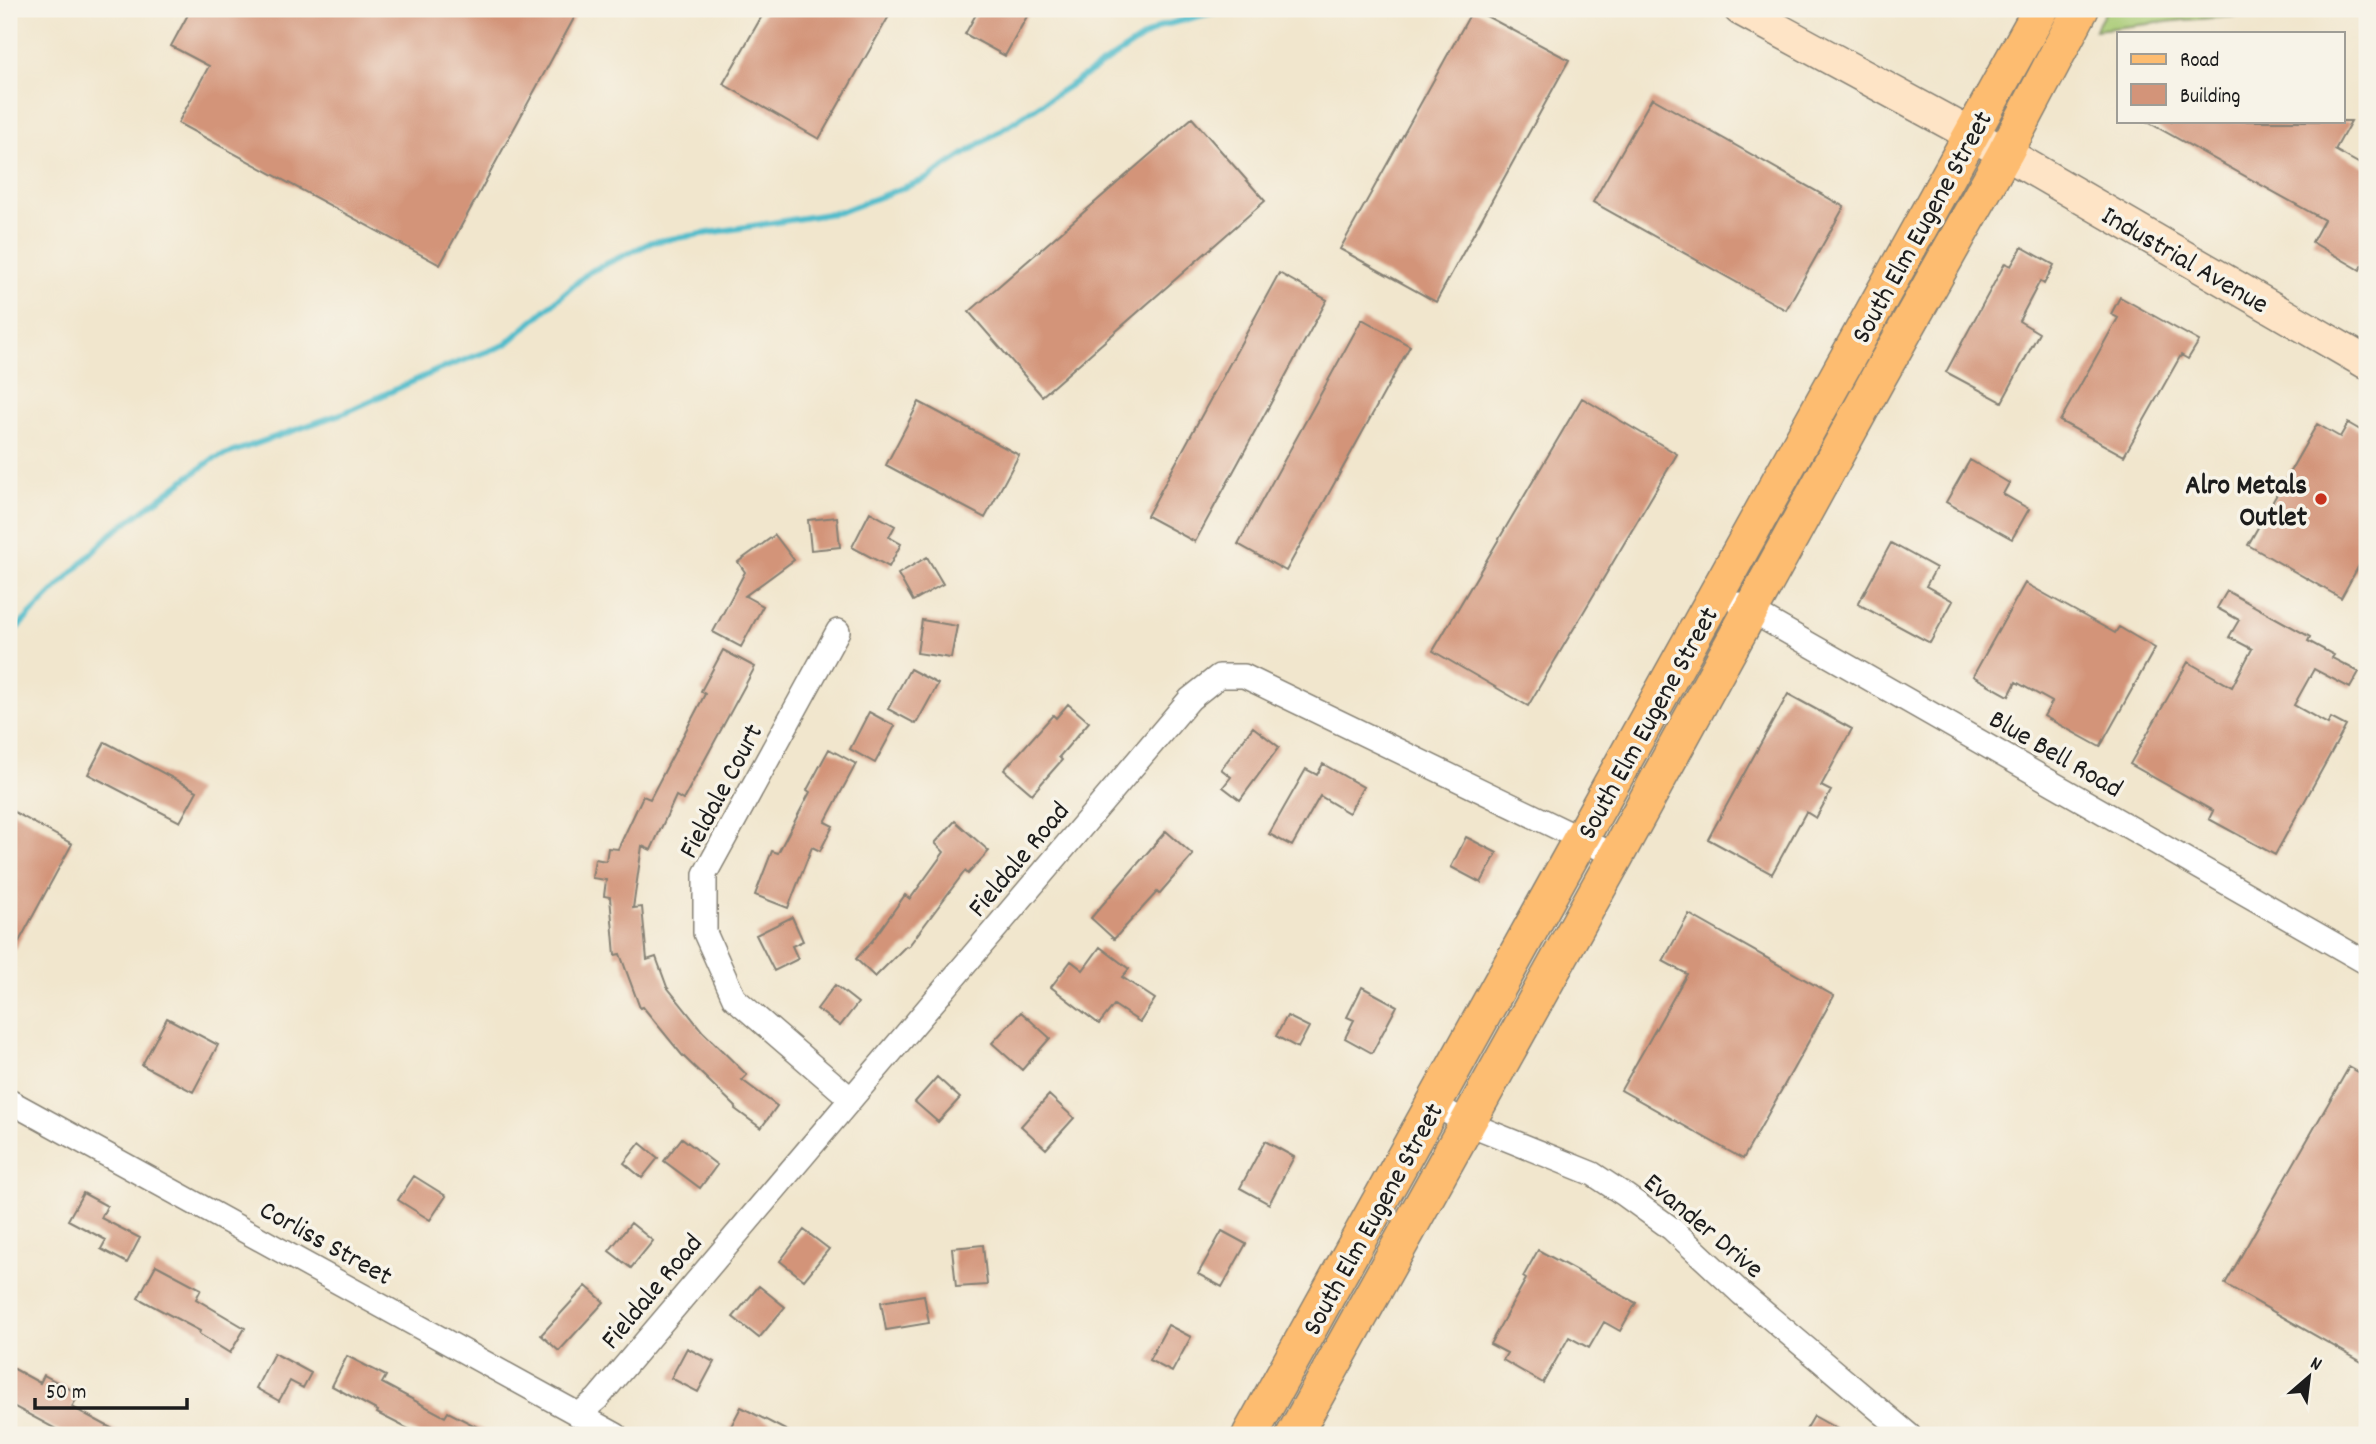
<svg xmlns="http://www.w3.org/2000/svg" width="2376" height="1444" font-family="Dekko,sans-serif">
<rect width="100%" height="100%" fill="#f7f3e8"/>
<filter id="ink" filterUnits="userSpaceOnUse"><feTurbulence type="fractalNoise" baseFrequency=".0143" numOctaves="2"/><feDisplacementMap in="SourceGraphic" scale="14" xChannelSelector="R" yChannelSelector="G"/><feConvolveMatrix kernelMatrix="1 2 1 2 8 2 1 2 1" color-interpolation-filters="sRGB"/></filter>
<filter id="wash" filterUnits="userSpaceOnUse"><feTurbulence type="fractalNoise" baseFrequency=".00686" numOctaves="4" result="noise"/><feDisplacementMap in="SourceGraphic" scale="28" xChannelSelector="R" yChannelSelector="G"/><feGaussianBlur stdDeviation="1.57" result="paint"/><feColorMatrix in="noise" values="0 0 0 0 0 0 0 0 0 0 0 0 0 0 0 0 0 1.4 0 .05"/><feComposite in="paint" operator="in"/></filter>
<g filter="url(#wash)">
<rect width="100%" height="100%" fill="#f1e6cd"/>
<!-- green -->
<path fill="#a7ca73" stroke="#627348" stroke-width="2" d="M2107,9H2333L2184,20L2095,30Z"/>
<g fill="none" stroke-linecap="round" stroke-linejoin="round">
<!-- stream -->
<path stroke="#50bccb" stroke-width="6" d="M9,636L111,534L213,459L346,412L438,370L505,345L589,272L652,242L840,212L926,179L1161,26L1226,9"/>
</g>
<g id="blocks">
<!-- building -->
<path fill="#d39479" d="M191,9H579L440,265L178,123L209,66L171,46Z
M766,9H893L819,139L723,84Z
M979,9H1031L1005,56L965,34Z
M1473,9L1569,60L1436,302L1340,249Z
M1652,98L1844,207L1786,310L1593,202Z
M1192,118L1265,201L1042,396L969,312Z
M2146,121H2351L2335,150L2367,168V258L2360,270L2312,242L2324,220Z
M2022,247L2054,265L2044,284L2040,281L2019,321L2039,333L2002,402L1946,372L2005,263L2011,266Z
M1279,273L1327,300L1195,542L1147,516Z
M2120,297L2199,341L2188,359L2181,355L2124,456L2060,421L2118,318L2111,314Z
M1362,319L1410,346L1286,571L1238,544Z
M1582,398L1677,454L1528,706L1433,651Z
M919,402L1019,455L985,518L886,465Z
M2348,423L2367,434V551L2341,598L2248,545L2317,424L2340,437Z
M1970,460L2009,483L2003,494L2029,509L2012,539L1946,502Z
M870,512L895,526L889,537L901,544L889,567L852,547Z
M837,517L840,547L811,550L808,520Z
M775,535L794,560L745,596L763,606L741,647L713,632L745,572L738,562Z
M1891,543L1936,568L1926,586L1953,601L1930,643L1858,604Z
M927,557L943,584L913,601L898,574Z
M2025,583L2115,633L2119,627L2155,648L2100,747L2044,716L2052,702L2016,682L2009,696L1973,676Z
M2227,591L2310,637L2308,641L2334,655L2332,658L2359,672L2350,688L2314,669L2294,705L2328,724L2331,718L2346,726L2275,855L2209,819L2213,811L2130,764L2188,662L2232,687L2252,649L2229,637L2239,620L2217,608Z
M922,620L957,626L951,658L917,653Z
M723,650L755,667L683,800L676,796L651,850L642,846L633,908L642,907L647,960L656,957L667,987L703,1032L747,1075L742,1080L777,1106L761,1128L735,1109L736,1107L682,1055L643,1007L640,1008L620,954L615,955L610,897L604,896L606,880L592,878L595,859L606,861L608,848L618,849L643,796L650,799L705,694L701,691Z
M910,669L938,684L916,724L888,709Z
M1788,694L1852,729L1821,786L1831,791L1816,818L1806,812L1772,874L1708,839Z
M1068,704L1089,722L1059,757L1062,760L1032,794L1004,770L1053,715L1056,718Z
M869,712L895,726L875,763L850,749Z
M1253,727L1279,747L1240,800L1223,787L1231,777L1221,769Z
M105,742L197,791L180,822L88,774Z
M829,749L856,764L825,822L833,826L820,851L812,847L788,908L755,895L772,851L778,853L810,792L807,790Z
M1323,764L1363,787L1349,813L1320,796L1292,846L1269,834L1306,769L1317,775Z
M9,809L72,844L9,960Z
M955,821L989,851L968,874L965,871L908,947L906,946L875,977L856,959L872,941L905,895L910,899L944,852L935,843Z
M1166,831L1193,855L1159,894L1157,892L1114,939L1091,918Z
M1466,837L1497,853L1481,883L1451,867Z
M1689,914L1834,996L1743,1159L1621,1090L1687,974L1663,961Z
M792,917L803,941L792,946L798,959L774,971L756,935Z
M1100,947L1129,969L1122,977L1155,999L1140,1022L1114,1005L1099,1024L1051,987L1071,961L1083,970Z
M835,985L858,1003L840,1026L817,1009Z
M1362,987L1397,1006L1372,1053L1345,1038L1354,1020L1347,1017Z
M1021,1012L1050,1038L1022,1070L992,1043Z
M1287,1016L1309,1027L1298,1048L1276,1036Z
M167,1018L218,1045L193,1092L142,1065Z
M2349,1067L2367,1077V1365L2225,1284Z
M937,1077L960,1098L938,1122L915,1102Z
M1049,1095L1074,1118L1046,1149L1021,1126Z
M682,1138L717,1165L700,1188L664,1161Z
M1265,1141L1294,1157L1269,1204L1240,1188Z
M640,1143L658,1158L642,1178L624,1163Z
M414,1176L446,1196L430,1220L398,1200Z
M83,1193L107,1206L101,1218L140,1238L127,1263L101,1249L106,1240L68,1220Z
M631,1223L653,1241L631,1268L609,1251Z
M804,1230L829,1249L804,1280L780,1261Z
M1222,1231L1246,1244L1222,1287L1198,1274Z
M983,1245L987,1285L956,1287L952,1248Z
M1538,1250L1636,1303L1620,1331L1604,1322L1589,1348L1569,1337L1543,1383L1503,1360L1507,1353L1490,1344L1526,1279L1523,1277Z
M156,1265L201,1289L196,1299L245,1328L230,1353L199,1334L200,1331L138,1298Z
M586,1286L604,1302L559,1351L541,1335Z
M759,1286L785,1307L759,1338L733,1317Z
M924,1295L929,1323L886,1330L881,1302Z
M1168,1325L1191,1337L1172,1372L1149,1360Z
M687,1348L714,1362L698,1392L671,1378Z
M274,1353L311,1373L303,1388L290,1381L279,1401L256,1388Z
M347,1356L386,1376L382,1383L445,1417L448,1412L493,1435H420L377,1413L378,1411L332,1386Z
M9,1366L40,1383L44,1375L79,1394L72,1407L124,1435H67L9,1404Z
M741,1407L795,1435H739L729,1430Z
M1814,1416L1848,1435H1803Z"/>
</g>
</g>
<g filter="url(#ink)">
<use href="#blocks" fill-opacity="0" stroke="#868174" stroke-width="2"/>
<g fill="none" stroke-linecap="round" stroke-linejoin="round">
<defs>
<path id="minor" d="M1739,604L2367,963
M838,631L705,874V933L734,998L851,1099
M9,1101L616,1435
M1433,1104L1467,1123L1593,1174L1625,1195L1672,1229L1742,1294L1909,1435
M578,1415L597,1399L1190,699L1219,676H1244L1616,856"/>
<path id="secondary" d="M1740,9L2005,153L2367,363"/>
<path id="primary" d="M1250,1435L2041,9
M1294,1435L1616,856L1878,378L2005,153L2081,9"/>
</defs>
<!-- minor casing -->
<use href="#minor" stroke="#868174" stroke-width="26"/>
<!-- secondary casing -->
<use href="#secondary" stroke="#868174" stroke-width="35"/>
<!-- primary casing -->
<use href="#primary" stroke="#868174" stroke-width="38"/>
<!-- minor -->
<use href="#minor" stroke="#fff" stroke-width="23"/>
<!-- secondary -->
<use href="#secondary" stroke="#fee4c6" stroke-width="32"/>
<!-- primary -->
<use href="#primary" stroke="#fdbc70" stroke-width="35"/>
</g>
</g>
<!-- markers -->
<circle fill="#c8321e" stroke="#f7f3e8" stroke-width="2.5" cx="2321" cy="499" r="7"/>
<g text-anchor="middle" stroke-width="7" stroke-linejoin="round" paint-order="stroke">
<!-- street labels -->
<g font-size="28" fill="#1c1c1c" stroke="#f7f3e8">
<text transform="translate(1920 226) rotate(-61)" y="10">South Elm Eugene Street</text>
<text transform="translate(2186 258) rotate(30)" y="10">Industrial Avenue</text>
<text transform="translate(1646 722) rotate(-61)" y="10">South Elm Eugene Street</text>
<text transform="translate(2057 752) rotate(30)" y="10">Blue Bell Road</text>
<text transform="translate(719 790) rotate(-62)" y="10">Fieldale Court</text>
<text transform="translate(1017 858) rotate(-50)" y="10">Fieldale Road</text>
<text transform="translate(1371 1218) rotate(-61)" y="10">South Elm Eugene Street</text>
<text transform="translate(1705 1224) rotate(40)" y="10">Evander Drive</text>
<text transform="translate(327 1241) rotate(29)" y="10">Corliss Street</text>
<text transform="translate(650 1290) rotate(-50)" y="10">Fieldale Road</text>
</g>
<!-- poi labels -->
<g font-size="28" font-weight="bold" fill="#1c1c1c" stroke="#f7f3e8" text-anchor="end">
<text x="2307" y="493">Alro Metals<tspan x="2307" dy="32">Outlet</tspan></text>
</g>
</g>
<!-- margin -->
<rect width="2376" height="1444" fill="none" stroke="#f7f3e8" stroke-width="35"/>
<!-- legend -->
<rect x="2117" y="32" width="228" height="91" fill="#f7f3e8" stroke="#9f9d96" stroke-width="2"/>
<rect x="2131" y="54" width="35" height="10" fill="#fdbc70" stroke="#9f9d96" stroke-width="2"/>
<text x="2180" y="66" font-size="21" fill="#1c1c1c">Road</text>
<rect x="2131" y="84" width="35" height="21" fill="#d39479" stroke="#9f9d96" stroke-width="2"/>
<text x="2180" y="102" font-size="21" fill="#1c1c1c">Building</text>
<!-- north arrow -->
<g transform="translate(2309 1377) rotate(28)" stroke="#f7f3e8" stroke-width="5" paint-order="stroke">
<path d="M0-5L12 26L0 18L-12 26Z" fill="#1c1c1c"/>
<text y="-10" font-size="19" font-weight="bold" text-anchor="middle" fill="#1c1c1c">N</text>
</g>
<!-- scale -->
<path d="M35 1398v10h152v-10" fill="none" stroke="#1c1c1c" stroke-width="3.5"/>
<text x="46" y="1398" font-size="21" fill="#1c1c1c" stroke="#f7f3e8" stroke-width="5" paint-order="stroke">50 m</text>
</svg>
